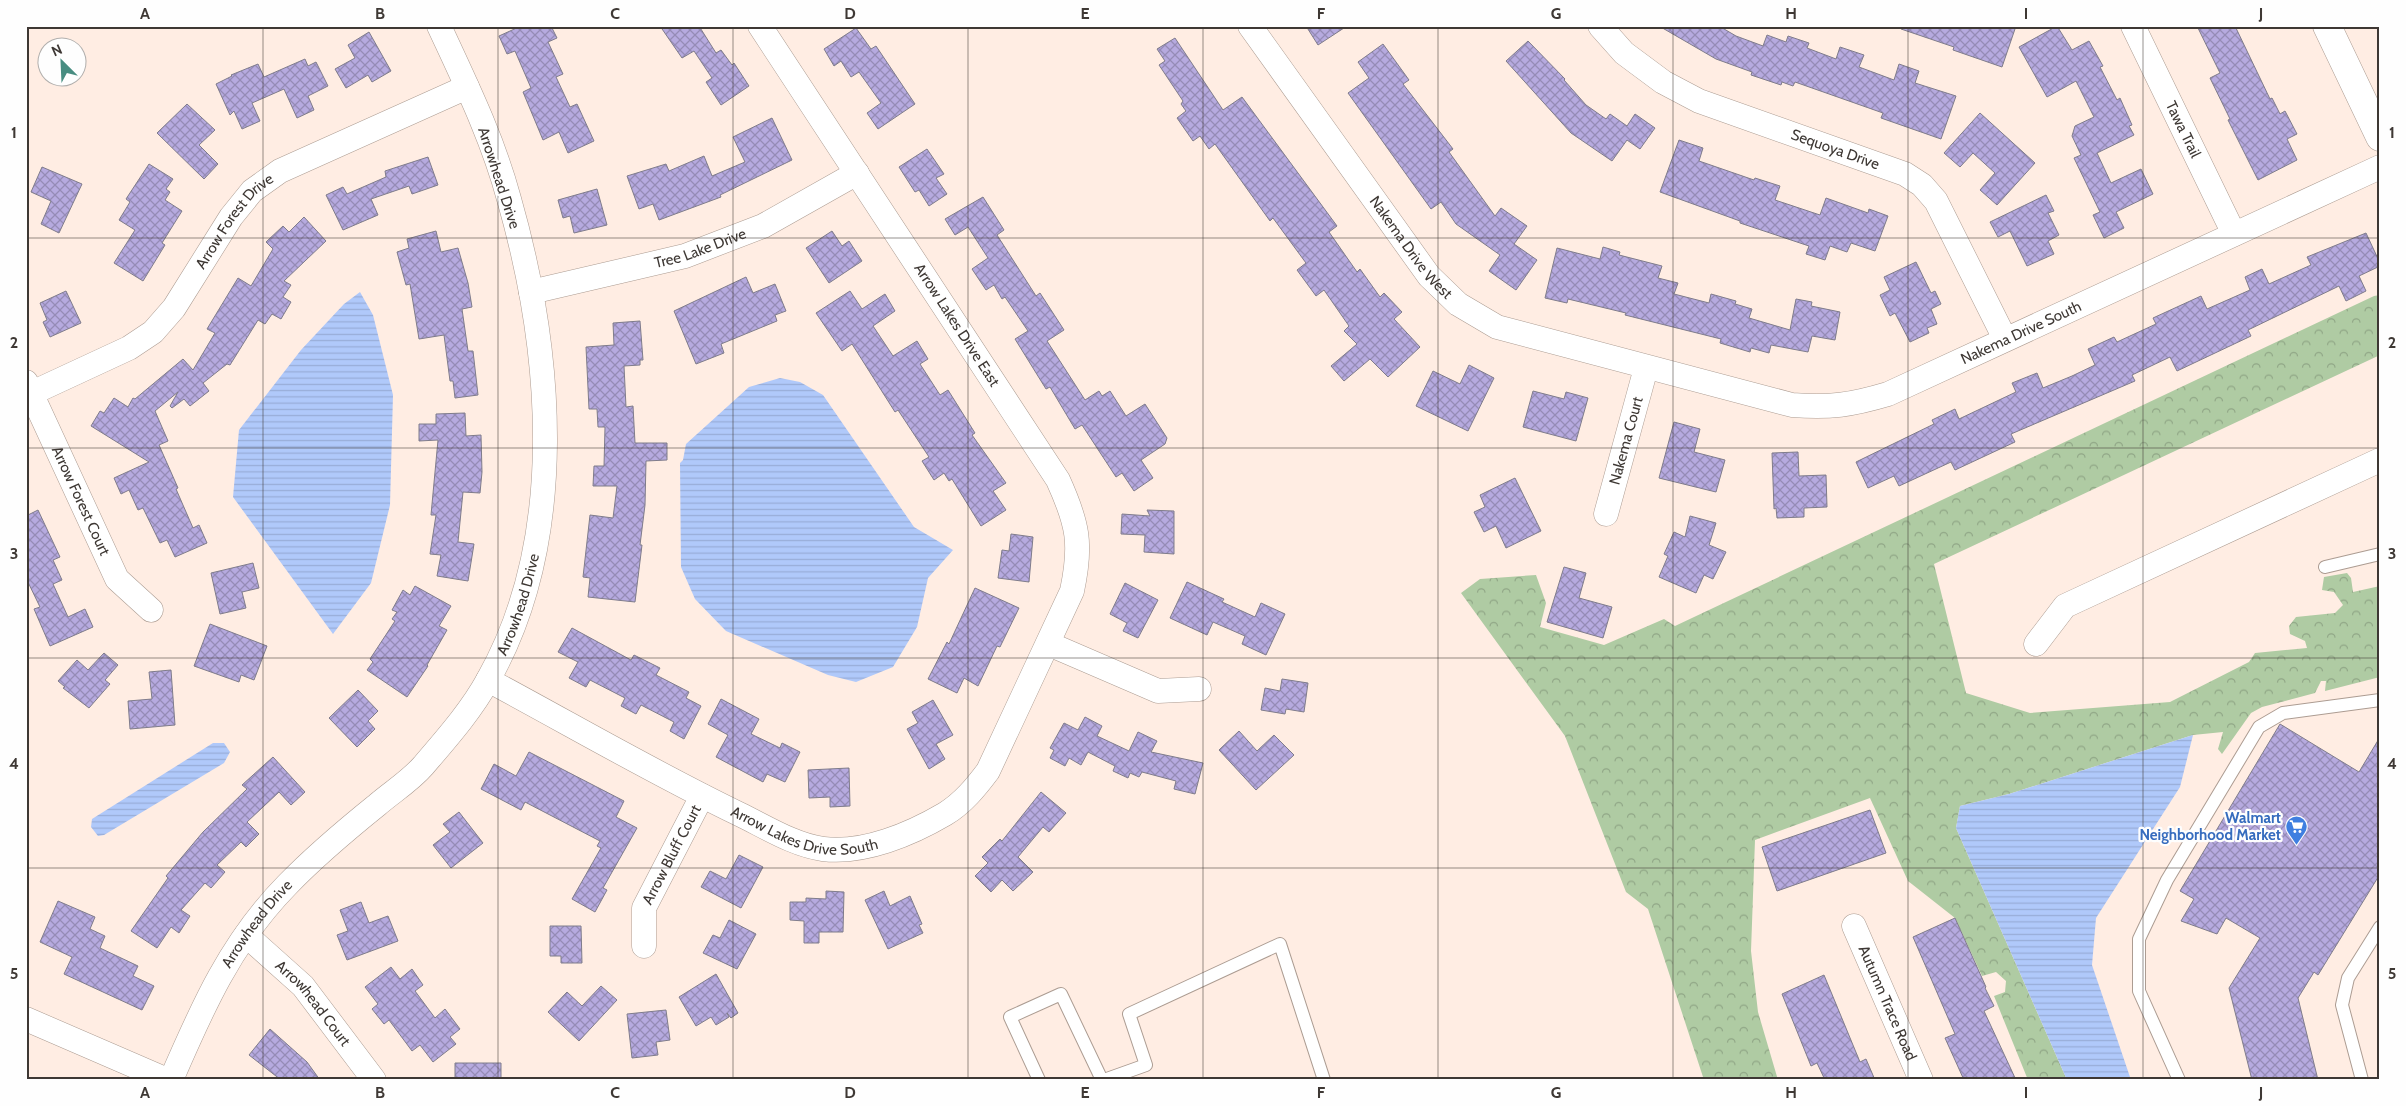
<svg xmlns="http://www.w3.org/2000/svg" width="2406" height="1106" font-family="Cabin,sans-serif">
<defs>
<pattern id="forest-crowns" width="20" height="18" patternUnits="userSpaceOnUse" patternTransform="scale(1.25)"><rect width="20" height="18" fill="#afcba3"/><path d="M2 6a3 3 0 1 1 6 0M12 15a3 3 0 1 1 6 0" fill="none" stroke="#90a686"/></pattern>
<pattern id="water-rules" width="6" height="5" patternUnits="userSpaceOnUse" patternTransform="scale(1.25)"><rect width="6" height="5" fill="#b0c9fa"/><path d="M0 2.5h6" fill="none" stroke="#98add7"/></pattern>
<pattern id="building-cross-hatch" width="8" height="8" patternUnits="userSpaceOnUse" patternTransform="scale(1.25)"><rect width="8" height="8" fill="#b6aadf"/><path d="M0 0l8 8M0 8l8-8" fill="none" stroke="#958bb6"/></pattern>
</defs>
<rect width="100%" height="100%" fill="#ffede3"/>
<!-- forest -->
<path fill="url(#forest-crowns)" d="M2380,295V355L1934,564L1966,693L2030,713L2170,702L2249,662L2255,653L2307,648L2305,641L2290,634L2289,626L2296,617L2335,613L2343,605L2334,592L2322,590L2324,577L2347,573L2351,578L2353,592L2380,586V677L2325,691L2326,681H2321L2315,693L2262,707L2251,713L2222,754L2218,749L2223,732L2193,735L2009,794L1960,806L1956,828L2067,1080H2028L1994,996L2005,992L2006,981L1996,972L1982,976L1955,918L1908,881L1870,798L1755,840L1751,951L1758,1012L1778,1080H1704L1648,909L1626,892L1565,736L1461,593L1480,579L1536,575L1546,603L1540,627L1604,645L1664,619L1675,626L2374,296Z"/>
<!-- water -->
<path fill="url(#water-rules)" d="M360,292L373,315L393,395L390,505L371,583L333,634L233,497L239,430L301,350L344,304Z
M780,378L800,382L823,395L914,527L953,550L928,578L917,627L893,667L856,682L828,675L726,631L695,599L681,567L680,463L683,460L686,444L749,387Z
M2193,735L2180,787L2096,918L2092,965L2131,1080H2067L1956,828L1960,806L2009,794Z
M213,743H224L230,752L224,763L104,835L98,836L91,827L92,819Z"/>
<!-- building -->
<path fill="url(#building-cross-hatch)" stroke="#7f7c8b" d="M521,26H551L557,38L548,42L563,74L556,77L570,107L577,104L594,141L568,153L559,132L543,140L523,92L531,88L515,51L507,54L499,36Z
M660,26H699L716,53L721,50L732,65L734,63L749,86L721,105L706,82L712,78L694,51L682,58Z
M1306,26H1347L1318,45Z
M1659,26H1719L1736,36L1763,46L1767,35L1786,42L1788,36L1809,43L1807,48L1836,59L1840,47L1864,55L1859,67L1894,80L1899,64L1919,71L1915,83L1956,96L1941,139L1881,118L1883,113L1795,82L1793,86L1782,82L1781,85L1751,75L1752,72L1716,59Z
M1901,26H2016L2002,67L1953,50L1954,47L1901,29Z
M2057,26L2072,50L2089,41L2103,66L2100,67L2117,100L2120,98L2132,125L2129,126L2134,135L2097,153L2111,183L2141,169L2153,194L2116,212L2124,228L2104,238L2093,215L2100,212L2074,158L2081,155L2072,136L2075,126L2094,117L2076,81L2047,97L2019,47Z
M2197,26H2235L2270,99L2272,98L2280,114L2285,111L2297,134L2287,139L2297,160L2258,180L2228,120L2230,119L2210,78L2220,73Z
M856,28L871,49L876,46L915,104L878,129L867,113L881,103L859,72L851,77L841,61L834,66L824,49Z
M369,32L391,71L372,82L368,75L346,88L335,69L355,58L348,45Z
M1175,38L1223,110L1242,97L1337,226L1329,232L1357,272L1360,269L1380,297L1384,293L1402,312L1394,319L1420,347L1388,377L1370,359L1344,381L1331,366L1357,344L1344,331L1349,326L1324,290L1316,296L1297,270L1306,263L1273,218L1270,221L1215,144L1209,149L1200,136L1193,141L1177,118L1186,111L1181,104L1183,101L1159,65L1165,61L1157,49Z
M1528,41L1565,79L1564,80L1586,105L1606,119L1610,114L1627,126L1635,114L1655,128L1640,149L1627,140L1612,161L1571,133L1506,61Z
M1383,44L1409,80L1403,84L1453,149L1449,152L1495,216L1501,208L1527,226L1514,244L1537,260L1516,290L1489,271L1500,255L1456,224L1441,202L1431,209L1348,93L1369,78L1358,62Z
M305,59L308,66L316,62L328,86L308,96L314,110L297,118L284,89L252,103L260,121L242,129L234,111L230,115L216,84L232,76L231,75L258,64L264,77Z
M187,104L215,130L199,145L218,164L204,179L157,133Z
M1980,113L2035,163L1997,205L1980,190L1995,173L1973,153L1960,167L1944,153Z
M772,118L792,160L720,195L721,197L659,220L653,204L639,209L627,176L666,164L669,171L704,156L712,176L745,162L733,137Z
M1679,140L1703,148L1699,161L1754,180L1755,178L1780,186L1775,200L1820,215L1826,198L1868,213L1869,209L1888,216L1875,251L1851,243L1847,252L1830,246L1825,260L1806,254L1809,246L1740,223V221L1660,192Z
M927,149L944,174L936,178L947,194L929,206L919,190L915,192L899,167Z
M428,157L438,185L412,194L409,186L371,199L378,215L343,230L326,195L343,187L347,194L386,177L385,171Z
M149,164L173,179L166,189L170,192L165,200L182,211L162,243L165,245L143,281L114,263L135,230L119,220L130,202L126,199Z
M42,167L82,184L59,233L41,224L51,201L31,192Z
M597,189L607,225L574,233L570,216L563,218L558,200Z
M2046,195L2054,211L2048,213L2059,235L2048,241L2054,254L2027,266L2010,231L1998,237L1990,222Z
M983,197L1004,230L997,235L1036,296L1040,293L1064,330L1047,341L1085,400L1099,391L1102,396L1110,391L1126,416L1145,404L1167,438L1165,444L1141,460L1153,478L1134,491L1122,473L1116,477L1082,425L1075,429L1050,387L1046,389L1015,339L1028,331L1005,297L1002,299L994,285L986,290L972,269L988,258L968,227L955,235L945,219Z
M304,217L326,241L284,281L291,285L283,297L291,302L281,319L272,314L265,324L258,320L230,365L227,364L203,383L209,391L190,406L184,399L172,408L170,406L178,392L155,411L168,441L159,445L178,488L176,489L193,528L199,525L207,543L175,557L167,540L160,543L143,508L138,510L129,490L121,494L114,478L149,462L91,426L100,411L104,413L114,398L128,407L133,398L135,399L183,359L193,370L215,333L207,329L238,278L251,286L273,249L266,242L283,226L289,232Z
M436,231L441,252L458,248L468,283L472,307L462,309L468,351H473L478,395L455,398L453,381H450L444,335L419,339L410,284L406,285L397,252L409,248L407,239Z
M832,231L842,246L849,241L862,261L829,283L806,248Z
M2366,233L2380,263V266L2359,276L2366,291L2346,301L2339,286L2248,330L2251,336L2177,371L2170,357L2132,375L2135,381L2011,434L2015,442L1955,470L1951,462L1899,486L1894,476L1868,488L1856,462L1934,424L1932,420L1955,409L1959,419L2016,392L2012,383L2037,373L2043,388L2072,376L2095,365L2088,349L2114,337L2117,342L2156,324L2153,318L2201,296L2207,309L2250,290L2245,277L2262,269L2269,284L2311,265L2307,257Z
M1603,247L1620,252L1619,255L1662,266L1658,278L1678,283L1674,294L1709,303L1711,294L1736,301L1735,304L1752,309L1749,318L1790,330L1796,299L1812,302L1811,306L1840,312L1835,340L1812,336L1808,352L1771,345L1769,353L1751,348L1750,352L1720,343L1721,339L1625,315L1626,313L1568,299L1567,303L1545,298L1557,248L1600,259Z
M1916,262L1931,293L1935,291L1941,304L1931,309L1937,324L1927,328L1929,333L1910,342L1895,313L1890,316L1880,295L1890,290L1884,277Z
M746,277L753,293L775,284L786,311L775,315L777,321L721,344L724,353L696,364L674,311Z
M66,291L81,323L50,337L43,322L47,320L40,303Z
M850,291L862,309L885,294L895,311L873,326L893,356L917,341L928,359L920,364L940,395L948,390L975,433L972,435L1006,483L993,491L1006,510L981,526L952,479L949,481L944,473L934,480L922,461L929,457L898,410L895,412L852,344L842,351L816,313Z
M640,321L643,360H640V365L624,366L626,407L633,406L635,443H667V460L646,461L645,505L640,545H642L635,602L588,597L590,578L583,577L590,515L613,518L617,486H593L594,466H604L605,427H598L597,409H589L586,347L614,345L613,323Z
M1469,365L1494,378L1468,431L1416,406L1433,371L1460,384Z
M1533,391L1564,399L1566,392L1588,398L1576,441L1523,427Z
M465,413L466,436L481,435L482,472L480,493L463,492L458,542L474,544L468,581L437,576L441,555L430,554L436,515H431L438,440L419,441V424H436V414Z
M1674,422L1700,429L1694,452L1725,460L1716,492L1659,478Z
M1798,452L1799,476L1826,475L1827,507L1804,508V517L1777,518L1776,508L1774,509L1772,453Z
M1515,478L1541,531L1506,548L1496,526L1484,532L1474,512L1485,507L1480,495Z
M38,510L60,557L53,560L62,580L53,584L68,617L85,609L93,627L50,646L34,609L40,607L26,578V516Z
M1147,510L1174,511V554L1144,552L1145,535L1121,534L1122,514L1150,516Z
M1690,516L1716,523L1709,545L1726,552L1713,579L1704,575L1696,593L1659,577L1668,556L1664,554L1674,532L1685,537Z
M1011,534L1033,537L1029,582L998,578L1002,550L1009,551Z
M253,563L259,588L242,592L246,608L220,614L211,573Z
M1564,567L1586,573L1579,598L1612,607L1603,638L1547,622Z
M1187,582L1224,599L1222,602L1255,617L1261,603L1285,614L1266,655L1242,644L1245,636L1213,622L1207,635L1170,618Z
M1125,583L1158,600L1138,638L1123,631L1127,623L1110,614Z
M415,586L451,606L439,626L447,630L427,665L428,666L407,697L367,670L373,662L370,659L395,621L392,619L397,612L392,610L403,590L410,595Z
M975,588L1019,608L1000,647L997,646L978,686L964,678L957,693L928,679L947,642L949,644Z
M210,624L267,646L254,680L241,675L239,682L194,666Z
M572,628L631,660L634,655L660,668L656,675L689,692L686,698L701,706L684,739L670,731L674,722L641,705L636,714L621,706L625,698L590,680L586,687L569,678L578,662L558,652Z
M104,653L118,665L105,680L110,684L89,708L63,688L65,687L58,681L77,660L88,670Z
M171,670L175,725L130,729L128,701L152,699L149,672Z
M1282,679L1308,683L1304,712L1286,709L1285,714L1261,710L1265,688L1280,691Z
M358,690L378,711L368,721L375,729L357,747L329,718Z
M721,699L759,719L751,734L780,748L782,743L800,752L785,782L767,774L763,782L716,757L728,735L708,724Z
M933,700L953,735L936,744L945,759L929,769L907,729L918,723L912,712Z
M1085,717L1102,726L1097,736L1129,751L1138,732L1157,741L1151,752L1203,763L1195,794L1174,789L1176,781L1142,772L1139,777L1130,773L1128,778L1113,771L1115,766L1088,752L1081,765L1069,758L1065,766L1050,758L1054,750L1050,748L1064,723L1078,730Z
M2280,724L2359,772L2380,737V874L2318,975L2314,972L2298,998L2318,1080H2252L2229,988L2260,938L2226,918L2217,934L2181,921L2194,899L2180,891Z
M1239,731L1257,751L1274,735L1294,755L1256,790L1219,750Z
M529,752L624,801L616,817L637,828L603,888L607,890L595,912L572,899L601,848L597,846L600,841L525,802L521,810L481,789L494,764L516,776Z
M273,757L305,792L291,805L279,792L247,822L259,834L246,847L241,842L217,865L225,872L211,888L205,883L181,910L190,916L179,933L171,927L157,948L131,931L168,878L166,876L203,832L247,789L242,785Z
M849,768L850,806L830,807V797L809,798L808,770Z
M1041,792L1066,813L1049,832L1043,827L1018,857L1033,872L1013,891L1002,880L991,892L975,876L988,863L982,857L1000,839L1002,841Z
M1870,810L1886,853L1777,891L1762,847Z
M459,812L483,843L451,868L433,845L450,832L443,824Z
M739,855L763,867L741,908L701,887L710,871L726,879Z
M826,891L844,892L843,932H819V943H804V921L790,920V902H806V898L826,899Z
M884,891L890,906L910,896L922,924L919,925L923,933L888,949L865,900Z
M58,901L95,917L90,929L105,936L100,948L138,966L133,976L154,986L142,1010L64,974L72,957L40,942Z
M361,902L369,923L388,916L398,941L347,960L337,935L348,931L340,910Z
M1955,918L1986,987L1985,988L1994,1006L1984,1011L2016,1080H1964L1945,1038L1955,1034L1913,937Z
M729,920L756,934L737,969L703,953L713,935L720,938Z
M550,926H581L582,963H561V956H550Z
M391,967L400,979L412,969L423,985L415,991L435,1018L445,1009L460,1029L450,1037L456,1044L433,1062L420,1045L412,1051L389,1020L384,1024L372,1009L378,1004L365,987Z
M716,974L738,1013L731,1018L727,1013L729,1017L716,1025L711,1017L696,1026L679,997Z
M1824,975L1860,1062L1866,1059L1875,1080H1825L1817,1063L1811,1066L1782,994Z
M601,986L617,1000L579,1041L548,1012L567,992L582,1006Z
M666,1010L670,1040L656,1042L658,1055L632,1058L627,1014Z
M270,1029L307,1062L320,1080H281L249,1055Z
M455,1063H501V1080H455Z"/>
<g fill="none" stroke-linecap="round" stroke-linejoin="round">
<defs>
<path id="service" d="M2325,567L2380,554
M1039,1080L1010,1017L1061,994L1102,1080
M1104,1080L1146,1065L1129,1014L1280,944L1324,1080
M2179,1080L2139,991V939L2167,880L2259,727L2283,713L2380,700
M2362,1080L2342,1005L2348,978L2380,927"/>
<g id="minor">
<path id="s1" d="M1250,26L1429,276L1458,304L1497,327L1792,405C1830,408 1851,405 1888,394L2380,167"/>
<path id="s2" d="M1600,26L1624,53L1663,82L1699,101L1905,174L1922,185L1936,201L2005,339"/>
<path id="s3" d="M2133,26L2234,234"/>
<path id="s4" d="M531,292L685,256L763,226L857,173"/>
<path id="s5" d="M26,382L117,579L151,610"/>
<path id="s6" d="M32,393L129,348L153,332L174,308L231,217L252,191L280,171L467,87"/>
<path id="s7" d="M1606,514L1646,368"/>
<path d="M1049,644L1158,691L1199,689"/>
<path d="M2036,644L2065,606L2380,460"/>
<path id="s8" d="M488,680C572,725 654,773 739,814C766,827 794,845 823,849C864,854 911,834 945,814C963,803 976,787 988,771L1072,591C1082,544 1078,524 1058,480L760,26"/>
<path id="s9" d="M1854,926L1921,1080"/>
<path id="s10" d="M246,935L303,986L374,1080"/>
<path id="s11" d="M644,946V908L702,796"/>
<path d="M26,1019L167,1080"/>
<path id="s12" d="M171,1080C202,1008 231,942 287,885C315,856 346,830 377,805C392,792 410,781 423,766C446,739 471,711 488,680C569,537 552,350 509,199C493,139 465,82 439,26"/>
</g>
<path id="secondary" d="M2327,26L2380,137"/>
</defs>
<!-- service casing -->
<use href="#service" stroke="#ac9c92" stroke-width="14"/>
<!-- minor casing -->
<use href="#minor" stroke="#ac9c92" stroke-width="25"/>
<!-- secondary casing -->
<use href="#secondary" stroke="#ac9c92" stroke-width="29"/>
<!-- service -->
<use href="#service" stroke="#fff" stroke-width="12"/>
<!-- minor -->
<use href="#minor" stroke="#fff" stroke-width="24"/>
<!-- secondary -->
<use href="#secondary" stroke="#fff" stroke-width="28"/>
</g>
<!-- grid -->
<path fill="none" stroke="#3e3834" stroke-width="1" stroke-opacity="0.55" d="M263,26V1080M498,26V1080M733,26V1080M968,26V1080M1203,26V1080M1438,26V1080M1673,26V1080M1908,26V1080M2143,26V1080M26,238H2380M26,448H2380M26,658H2380M26,868H2380"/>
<!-- icons -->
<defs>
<symbol id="supermarket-pin" viewBox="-11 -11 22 30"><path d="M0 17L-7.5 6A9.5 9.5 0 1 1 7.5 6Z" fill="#3f7fe0" stroke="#fefefe"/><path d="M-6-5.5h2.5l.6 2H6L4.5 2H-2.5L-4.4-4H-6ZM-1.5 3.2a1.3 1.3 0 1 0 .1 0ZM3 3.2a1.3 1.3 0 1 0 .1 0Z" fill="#fff"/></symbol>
</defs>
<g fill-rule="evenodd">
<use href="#supermarket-pin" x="2284" y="814" width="25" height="34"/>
</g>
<g text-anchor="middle" stroke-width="4.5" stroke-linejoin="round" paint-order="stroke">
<!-- street labels -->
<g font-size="15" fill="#3e3834" stroke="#fefefe">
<text dy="5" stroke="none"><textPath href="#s3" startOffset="115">Tawa Trail</textPath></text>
<text dy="5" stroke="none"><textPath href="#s2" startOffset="270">Sequoya Drive</textPath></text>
<text transform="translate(499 178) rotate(72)" y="5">Arrowhead Drive</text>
<text dy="5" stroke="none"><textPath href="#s6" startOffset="274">Arrow Forest Drive</textPath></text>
<text dy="5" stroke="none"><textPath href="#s4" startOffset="175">Tree Lake Drive</textPath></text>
<text dy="5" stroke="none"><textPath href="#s1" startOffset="274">Nakema Drive West</textPath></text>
<text transform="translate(957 325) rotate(57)" y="5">Arrow Lakes Drive East</text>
<text dy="5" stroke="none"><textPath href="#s1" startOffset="942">Nakema Drive South</textPath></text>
<text dy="5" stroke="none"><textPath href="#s7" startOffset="76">Nakema Court</textPath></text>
<text dy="5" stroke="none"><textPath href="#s5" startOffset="131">Arrow Forest Court</textPath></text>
<text dy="5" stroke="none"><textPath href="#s12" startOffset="599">Arrowhead Drive</textPath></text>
<text dy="5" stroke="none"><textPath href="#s8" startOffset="354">Arrow Lakes Drive South</textPath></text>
<text dy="5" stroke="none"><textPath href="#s11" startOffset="98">Arrow Bluff Court</textPath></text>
<text dy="5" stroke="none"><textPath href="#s12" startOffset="179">Arrowhead Drive</textPath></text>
<text dy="5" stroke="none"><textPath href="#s9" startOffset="84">Autumn Trace Road</textPath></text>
<text dy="5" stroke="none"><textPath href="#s10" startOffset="96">Arrowhead Court</textPath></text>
</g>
<!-- shop labels -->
<g font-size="15" font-weight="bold" fill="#366cbe" stroke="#fefefe" text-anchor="end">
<text x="2281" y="823">Walmart<tspan x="2281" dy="17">Neighborhood Market</tspan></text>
</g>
</g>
<!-- border -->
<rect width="2406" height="1106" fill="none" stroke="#fefefe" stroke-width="55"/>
<!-- north arrow -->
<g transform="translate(62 62) rotate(336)"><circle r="24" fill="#fefefe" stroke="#b1afad"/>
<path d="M0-4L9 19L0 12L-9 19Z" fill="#488d81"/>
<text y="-8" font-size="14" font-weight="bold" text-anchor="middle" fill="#3e3834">N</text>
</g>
<rect x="28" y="28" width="2350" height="1050" fill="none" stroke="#3e3834" stroke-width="2"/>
<g font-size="16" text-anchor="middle" font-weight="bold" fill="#3e3834">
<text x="145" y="19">A</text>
<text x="380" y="19">B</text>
<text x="615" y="19">C</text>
<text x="850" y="19">D</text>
<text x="1085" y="19">E</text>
<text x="1321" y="19">F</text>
<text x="1556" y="19">G</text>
<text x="1791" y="19">H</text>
<text x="2026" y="19">I</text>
<text x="2261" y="19">J</text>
<text x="14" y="138">1</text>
<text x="2392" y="138">1</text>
<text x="14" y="348">2</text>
<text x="2392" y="348">2</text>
<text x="14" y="559">3</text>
<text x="2392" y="559">3</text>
<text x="14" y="769">4</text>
<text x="2392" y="769">4</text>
<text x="14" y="979">5</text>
<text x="2392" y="979">5</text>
<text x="145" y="1098">A</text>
<text x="380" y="1098">B</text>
<text x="615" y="1098">C</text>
<text x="850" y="1098">D</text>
<text x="1085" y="1098">E</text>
<text x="1321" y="1098">F</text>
<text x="1556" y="1098">G</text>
<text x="1791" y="1098">H</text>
<text x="2026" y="1098">I</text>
<text x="2261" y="1098">J</text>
</g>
</svg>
